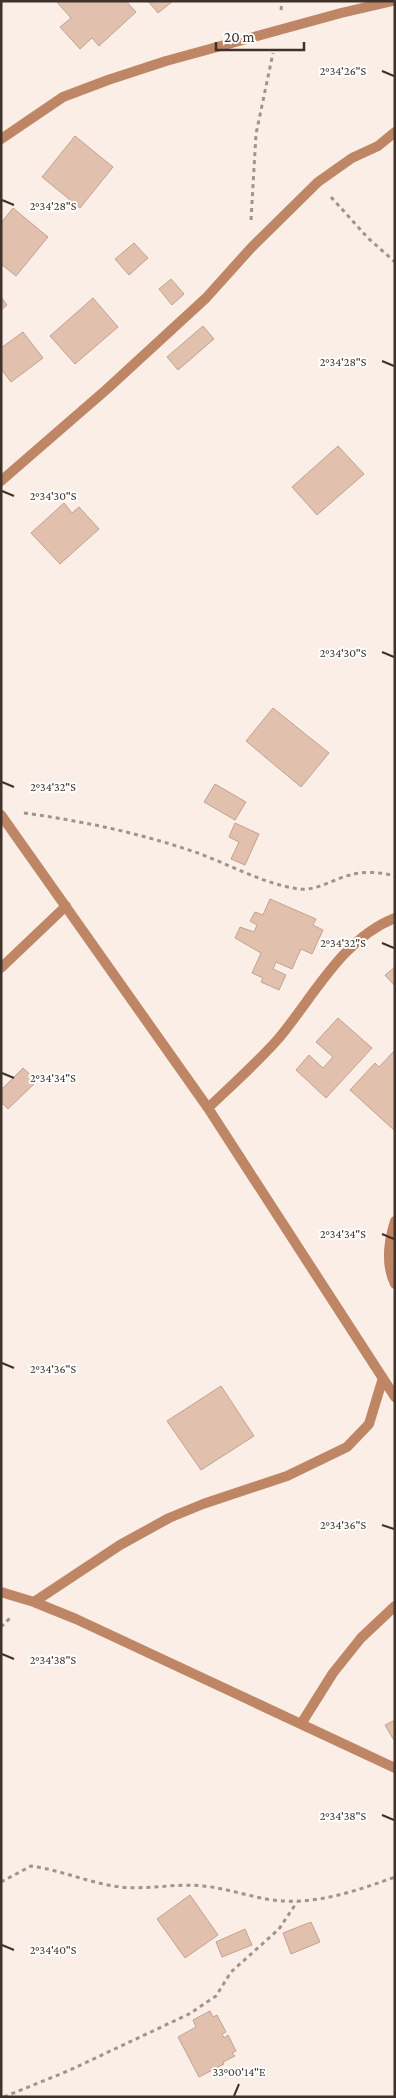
<svg xmlns="http://www.w3.org/2000/svg" width="396" height="2098" font-family="'Crimson Pro',serif">
<rect width="100%" height="100%" fill="#fbeee6"/>
<!-- building -->
<path fill="#e1c0ae" stroke="#c2a290" d="M56,1H126L136,12L99,46L92,38L80,49L60,27L71,18Z
M148,1H173L158,13Z
M75,136L113,167L80,208L42,177Z
M13,208L48,237L16,276L1,264V223Z
M134,243L148,258L129,275L115,259Z
M171,279L184,294L172,305L159,289Z
M1,297L7,305L1,310Z
M93,298L118,327L75,364L50,336Z
M203,326L214,339L178,370L167,357Z
M23,332L43,358L11,382L1,369V348Z
M338,446L364,474L317,515L292,487Z
M64,503L72,513L79,507L99,529L60,564L31,533Z
M273,708L329,753L301,787L246,741Z
M215,784L246,802L235,820L204,802Z
M235,823L259,834L245,865L231,859L239,842L229,837Z
M270,899L316,919L313,925L323,930L312,954L301,949L292,969L276,962L273,969L286,975L279,990L261,982L263,978L252,973L261,953L235,938L240,927L254,932L257,925L250,921L255,912L263,915Z
M395,967V986L385,975Z
M338,1018L372,1048L326,1098L296,1070L309,1055L323,1068L333,1057L316,1042Z
M395,1050V1131L350,1090L375,1063L379,1067Z
M23,1068L37,1081L8,1109L1,1102V1090Z
M221,1386L254,1436L201,1470L167,1421Z
M395,1720V1742L385,1725Z
M190,1895L218,1935L185,1958L157,1919Z
M311,1922L320,1942L291,1954L283,1933Z
M245,1929L252,1945L222,1957L216,1942Z
M210,2011L213,2017L217,2015L226,2032L222,2034L224,2038L228,2035L236,2051L232,2053L235,2056L223,2062L224,2064L199,2077L178,2037L196,2027L193,2020Z"/>
<g fill="none" stroke-linecap="round" stroke-linejoin="round">
<!-- path -->
<path stroke="#a1948d" stroke-width="3" stroke-dasharray="4 4" stroke-linecap="butt" d="M281,10L282,1
M331,197L368,238L395,262
M251,220L256,134L273,53
M24,813C83,821 139,833 195,852C229,864 263,884 299,889C317,891 333,879 350,875C363,871 381,872 395,876
M1,1627L12,1616
M1,1882L31,1866C61,1870 89,1883 120,1887C147,1890 175,1883 203,1886C224,1888 245,1895 266,1899C310,1907 353,1892 395,1877
M4,2097L70,2070L189,2014L216,1996L231,1972L279,1929L297,1902"/>
<!-- minor -->
<path stroke="#be8665" stroke-width="10" d="M1,139L63,97L108,80L166,61L341,13L393,1
M1,481L107,389L206,298L251,248L318,182L352,158L378,146L395,132
M1,815L208,1108L395,1397
M1,968L66,906
M208,1108C232,1085 257,1063 279,1038C314,996 342,939 395,918
M395,1221C389,1240 385,1264 395,1284
M1,1592L34,1602L76,1619L395,1768
M34,1602L120,1545L169,1518L203,1504L287,1476L347,1447L369,1424L383,1378
M301,1724L333,1673L361,1638L395,1606"/>
</g>
<!-- ticks -->
<path fill="none" stroke="#3f322b" stroke-width="2" d="M382,71L394,76M2,200L14,205M382,361L394,366M2,491L14,496M382,652L394,657M2,782L14,787M382,943L394,948M2,1073L14,1078M382,1234L394,1239M2,1363L14,1368M382,1525L394,1529M2,1654L14,1659M382,1815L394,1820M2,1945L14,1950M234,2096L239,2084"/>
<g font-size="12" text-anchor="middle" fill="#3f322b" stroke="#fefefe" stroke-width="4" stroke-linejoin="round" paint-order="stroke">
<text x="343" y="75">2°34'26"S</text>
<text x="53" y="210">2°34'28"S</text>
<text x="343" y="366">2°34'28"S</text>
<text x="53" y="500">2°34'30"S</text>
<text x="343" y="657">2°34'30"S</text>
<text x="53" y="791">2°34'32"S</text>
<text x="343" y="947">2°34'32"S</text>
<text x="53" y="1082">2°34'34"S</text>
<text x="343" y="1238">2°34'34"S</text>
<text x="53" y="1373">2°34'36"S</text>
<text x="343" y="1529">2°34'36"S</text>
<text x="53" y="1664">2°34'38"S</text>
<text x="343" y="1820">2°34'38"S</text>
<text x="53" y="1954">2°34'40"S</text>
<text x="239" y="2076">33°00'14"E</text>
</g>
<!-- border -->
<rect width="396" height="2098" fill="none" stroke="#3f322b" stroke-width="5"/>
<!-- scale -->
<path d="M216 42v8h88v-8" fill="none" stroke="#3f322b" stroke-width="2.5"/>
<text x="224" y="42" font-size="15" fill="#3f322b" stroke="#fefefe" stroke-width="4" paint-order="stroke">20 m</text>
</svg>
